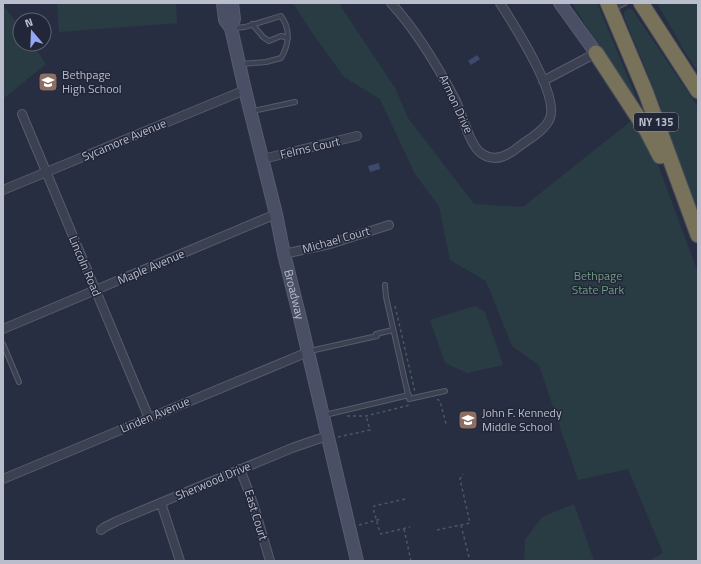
<svg xmlns="http://www.w3.org/2000/svg" width="701" height="564" font-family="'Titillium Web',sans-serif">
<rect width="100%" height="100%" fill="#282e42"/>
<!-- green -->
<path fill="#2a3c43" d="M57,3H176L177,23L59,32Z
M293,3H340L341,7L395,88L408,118L474,204L523,207L631,121L646,137L660,170L698,273V561H649L663,553L628,469L578,480L539,365L512,346L486,281L450,260L439,206L415,174L380,99L344,77L311,31Z
M572,3H597L645,119L604,57L597,43Z
M657,3H698V72L682,47Z
M3,5L20,28V44H32L46,64L3,99Z
M630,8L633,11L698,107V213L661,112V107L624,16V12Z
M475,306L485,312L503,365L467,373L445,363L430,320Z
M574,504L594,561H524L525,540L542,517Z"/>
<!-- water -->
<path fill="#3f496b" d="M477,55L480,59L471,65L468,61Z
M379,163L380,169L370,172L368,166Z"/>
<g fill="none" stroke-linecap="round" stroke-linejoin="round">
<defs>
<path id="lane" d="M613,9L625,3
M252,24L263,37L269,41L281,36L288,38
M233,28L245,27L281,16C291,29 289,45 281,58L266,62L242,64
M253,111L295,102
M385,285L386,297L409,399L445,391
M3,344L19,382
M310,351L377,336L376,334L393,330
M325,415L409,395"/>
<path id="street" d="M391,3C417,31 437,65 455,99C462,113 469,144 481,153C493,162 506,157 517,148C527,140 545,131 550,118C559,94 514,25 500,3
M543,81L596,53
M22,114L149,418
M263,159L357,136
M3,190L245,90
M284,254L330,244L389,225
M3,329L276,214
M240,469L253,503L270,561
M3,479L308,352
M161,503L180,561
M101,530L105,527L117,521L292,448L327,436"/>
<g id="secondary">
<path id="s1" d="M223,3L225,20L231,28L245,90L276,214L284,254L300,318L357,561"/>
<path d="M560,3L596,53"/>
<path d="M231,28L234,19L232,3"/>
</g>
<path id="highway" d="M608,3L646,93L698,235
M641,3L698,91
M596,53L647,131L660,156"/>
</defs>
<!-- lane casing -->
<use href="#lane" stroke="#575c6c" stroke-width="6"/>
<!-- street casing -->
<use href="#street" stroke="#575c6c" stroke-width="10"/>
<!-- secondary casing -->
<use href="#secondary" stroke="#575c6c" stroke-width="14"/>
<!-- highway casing -->
<use href="#highway" stroke="#444959" stroke-width="17"/>
<!-- path -->
<path stroke="#485960" stroke-width="1.5" stroke-dasharray="3 3" stroke-linecap="butt" d="M395,306L415,392
M437,399L440,401L446,424
M347,416H366L410,405
M338,437L370,430L366,416
M405,499L374,506L373,508L380,533L381,534L410,527
M359,525L381,519
M461,525L470,561
M404,529L411,561
M437,530L470,523L460,479L463,474"/>
<!-- lane -->
<use href="#lane" stroke="#3c4152" stroke-width="4"/>
<!-- street -->
<use href="#street" stroke="#3c4152" stroke-width="8"/>
<!-- secondary -->
<use href="#secondary" stroke="#4a4f65" stroke-width="12"/>
<!-- highway -->
<use href="#highway" stroke="#78725a" stroke-width="15"/>
</g>
<!-- icons -->
<defs>
<symbol id="school-square" viewBox="-11 -11 22 22"><rect x="-9" y="-9" width="18" height="18" rx="4" fill="#8d6e63" stroke="#212638"/><path d="M0-5L7-2L0 1L-7-2ZM-4 1L0 2.5L4 1V4Q0 6-4 4Z" fill="#fff"/></symbol>
</defs>
<g fill-rule="evenodd">
<use href="#school-square" x="37" y="71" width="22" height="22"/>
<use href="#school-square" x="457" y="409" width="22" height="22"/>
</g>
<g text-anchor="middle" stroke-width="3" stroke-linejoin="round" paint-order="stroke">
<!-- shield labels -->
<rect fill="#212638" stroke="#8b90a0" stroke-width="1" x="634" y="113" width="44" height="18" rx="3"/>
<g font-size="11" font-weight="bold" fill="#b9bdcc">
<text x="656" y="126">NY 135</text>
</g>
<!-- poi labels -->
<g font-size="12" fill="#b9bdcc" stroke="#212638" text-anchor="start">
<text x="62" y="79">Bethpage<tspan x="62" dy="14">High School</tspan></text>
<text x="482" y="417">John F. Kennedy<tspan x="482" dy="14">Middle School</tspan></text>
</g>
<!-- street labels -->
<g font-size="12" fill="#b9bdcc" stroke="#212638">
<text transform="translate(456 104) rotate(65)" y="4">Armon Drive</text>
<text transform="translate(124 140) rotate(-23)" y="4">Sycamore Avenue</text>
<text transform="translate(310 148) rotate(-13)" y="4">Felms Court</text>
<text transform="translate(336 240) rotate(-16)" y="4">Michael Court</text>
<text transform="translate(85 266) rotate(67)" y="4">Lincoln Road</text>
<text transform="translate(151 267) rotate(-23)" y="4">Maple Avenue</text>
<text dy="4" stroke="none"><textPath href="#s1" startOffset="301">Broadway</textPath></text>
<text transform="translate(155 415) rotate(-23)" y="4">Linden Avenue</text>
<text transform="translate(213 481) rotate(-23)" y="4">Sherwood Drive</text>
<text transform="translate(256 515) rotate(73)" y="4">East Court</text>
</g>
<!-- park labels -->
<g font-size="12" fill="#719c83" stroke="#212638">
<text x="598" y="280">Bethpage<tspan x="598" dy="14">State Park</tspan></text>
</g>
</g>
<!-- border -->
<rect width="701" height="564" fill="none" stroke="#b9bdcc" stroke-width="8"/>
<!-- north arrow -->
<g transform="translate(32 32) rotate(341)"><circle r="19" fill="#212638" stroke="#5e6273"/>
<path d="M0-3L7 15L0 10L-7 15Z" fill="#95a8f5"/>
<text y="-6" font-size="11" font-weight="bold" text-anchor="middle" fill="#b9bdcc">N</text>
</g>
</svg>
